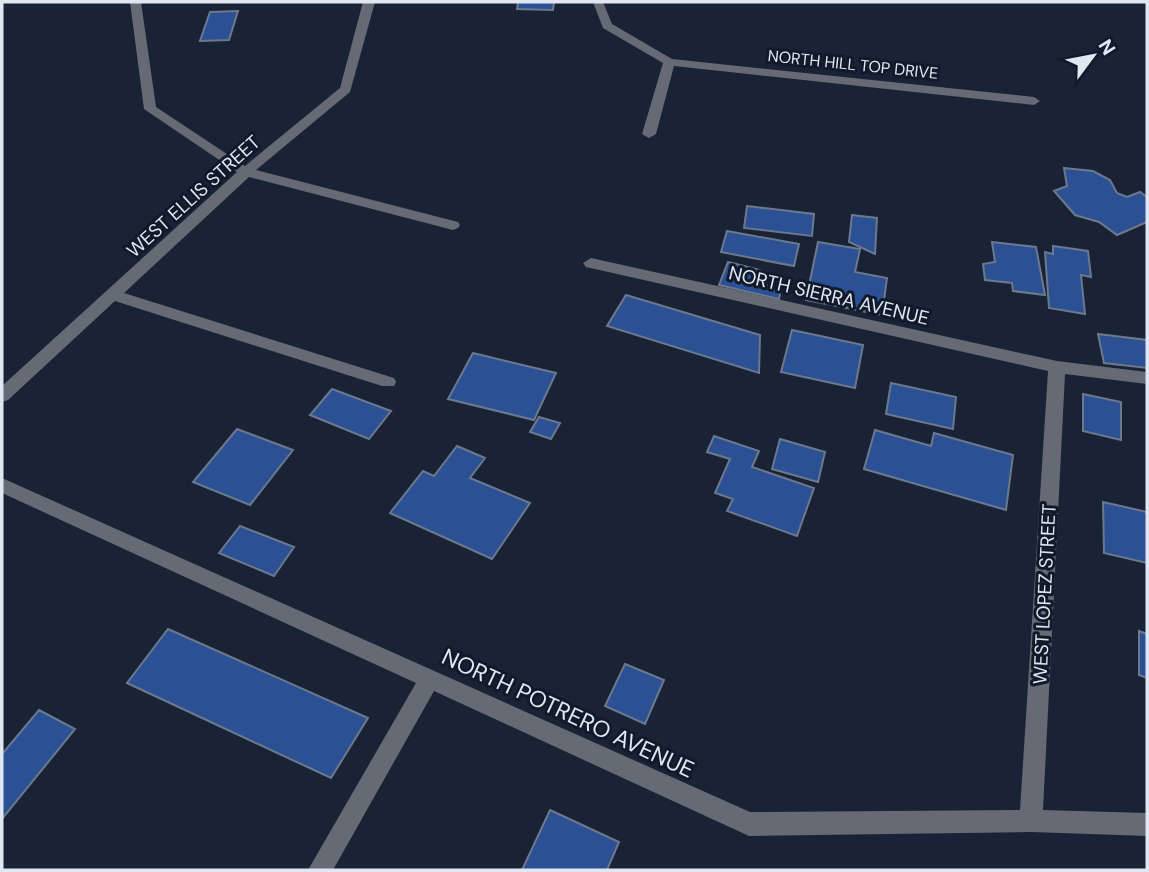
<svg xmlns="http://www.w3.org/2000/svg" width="1149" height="872" font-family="'DM Sans',sans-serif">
<rect width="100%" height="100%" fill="#1a2335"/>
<!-- building -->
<path fill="#2b5094" stroke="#6c798d" stroke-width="2" d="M518,2H554L553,10L517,9Z
M238,11L229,40L200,41L210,12Z
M1064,168L1093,171L1110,180L1117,193L1127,197L1140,192L1147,197V222L1117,235L1099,222L1075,215L1054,191L1067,186Z
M747,206L814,214L812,236L744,228Z
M852,215L877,218L875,254L849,242Z
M727,231L799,244L794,266L721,252Z
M818,242L860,249L855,272L887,278L882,315L806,300Z
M992,242L1036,247L1045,295L1013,291L1012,283L985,280L983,264L995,262Z
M1053,246L1088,251L1091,277L1081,275L1085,314L1049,308L1045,252L1053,254Z
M728,262L760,270L762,282L780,294L779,299L719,285Z
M626,295L760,335L759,373L607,326Z
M792,330L863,345L855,388L781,372Z
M1098,334L1147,340V368L1104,363Z
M473,353L556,373L534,420L448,399Z
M891,383L956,397L953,429L886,414Z
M332,389L391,411L369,439L310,415Z
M1083,394L1121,402V440L1083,431Z
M539,417L560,423L551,439L530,432Z
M237,429L293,450L250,505L193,482Z
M875,430L931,446L934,433L1013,455L1006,510L864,469Z
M714,436L759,451L752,467L814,488L797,536L727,511L733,499L715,493L730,459L707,452Z
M780,439L825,452L818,482L772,469Z
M457,446L485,458L470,478L530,503L492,559L390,513L423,471L434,476Z
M1103,502L1147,512V563L1104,553Z
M240,526L294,547L274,576L219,553Z
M168,629L368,718L331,778L127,683Z
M1139,631L1147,634V678L1139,675Z
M625,664L664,680L645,724L605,706Z
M39,710L75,729L2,819V754Z
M550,810L619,842L607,870H522Z"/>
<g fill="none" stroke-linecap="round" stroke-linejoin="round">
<!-- minor -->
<path fill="#656a74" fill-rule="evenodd" d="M130,2H141L156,107L245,166L340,88L363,2H375L350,92L256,170L458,222L460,225L458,228L453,230L249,177L124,293L394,378L396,382L394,386H382L115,301L8,400L2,402V386L237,172L144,109Z
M593,2H603L612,24L672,59L1034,97L1040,101L1034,105L674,66L656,134L649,138L642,134L663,63L603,28Z
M591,258L1057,361L1147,372V384L1065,374L1043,810L1147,813V836L1031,832L749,836L434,691L333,870H308L416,683L2,493V478L750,812L1020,810L1048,371L586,267L583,263Z"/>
</g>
<g text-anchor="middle" stroke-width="6" stroke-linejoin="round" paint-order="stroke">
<!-- far-street labels -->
<g font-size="16" fill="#e0e7f2" stroke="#111a2a">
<text transform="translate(853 64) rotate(6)" y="6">NORTH HILL TOP DRIVE</text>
</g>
<!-- street labels -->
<g font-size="19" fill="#e0e7f2" stroke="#111a2a">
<text transform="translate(193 196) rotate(-42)" y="7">WEST ELLIS STREET</text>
<text transform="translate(829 295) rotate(13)" y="7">NORTH SIERRA AVENUE</text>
<text transform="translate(1044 594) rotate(-87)" y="7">WEST LOPEZ STREET</text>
</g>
<!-- near-street labels -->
<g font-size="23" fill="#e0e7f2" stroke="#111a2a">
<text transform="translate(568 713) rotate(25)" y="8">NORTH POTRERO AVENUE</text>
</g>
</g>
<!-- border -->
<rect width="1149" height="872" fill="none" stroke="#e0e7f2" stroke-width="7"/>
<!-- north arrow -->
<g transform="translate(1093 56) rotate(58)" stroke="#111a2a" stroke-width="5" paint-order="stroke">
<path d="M0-5L12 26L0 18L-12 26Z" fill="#e0e7f2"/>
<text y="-10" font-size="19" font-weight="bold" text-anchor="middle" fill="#e0e7f2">N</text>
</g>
</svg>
